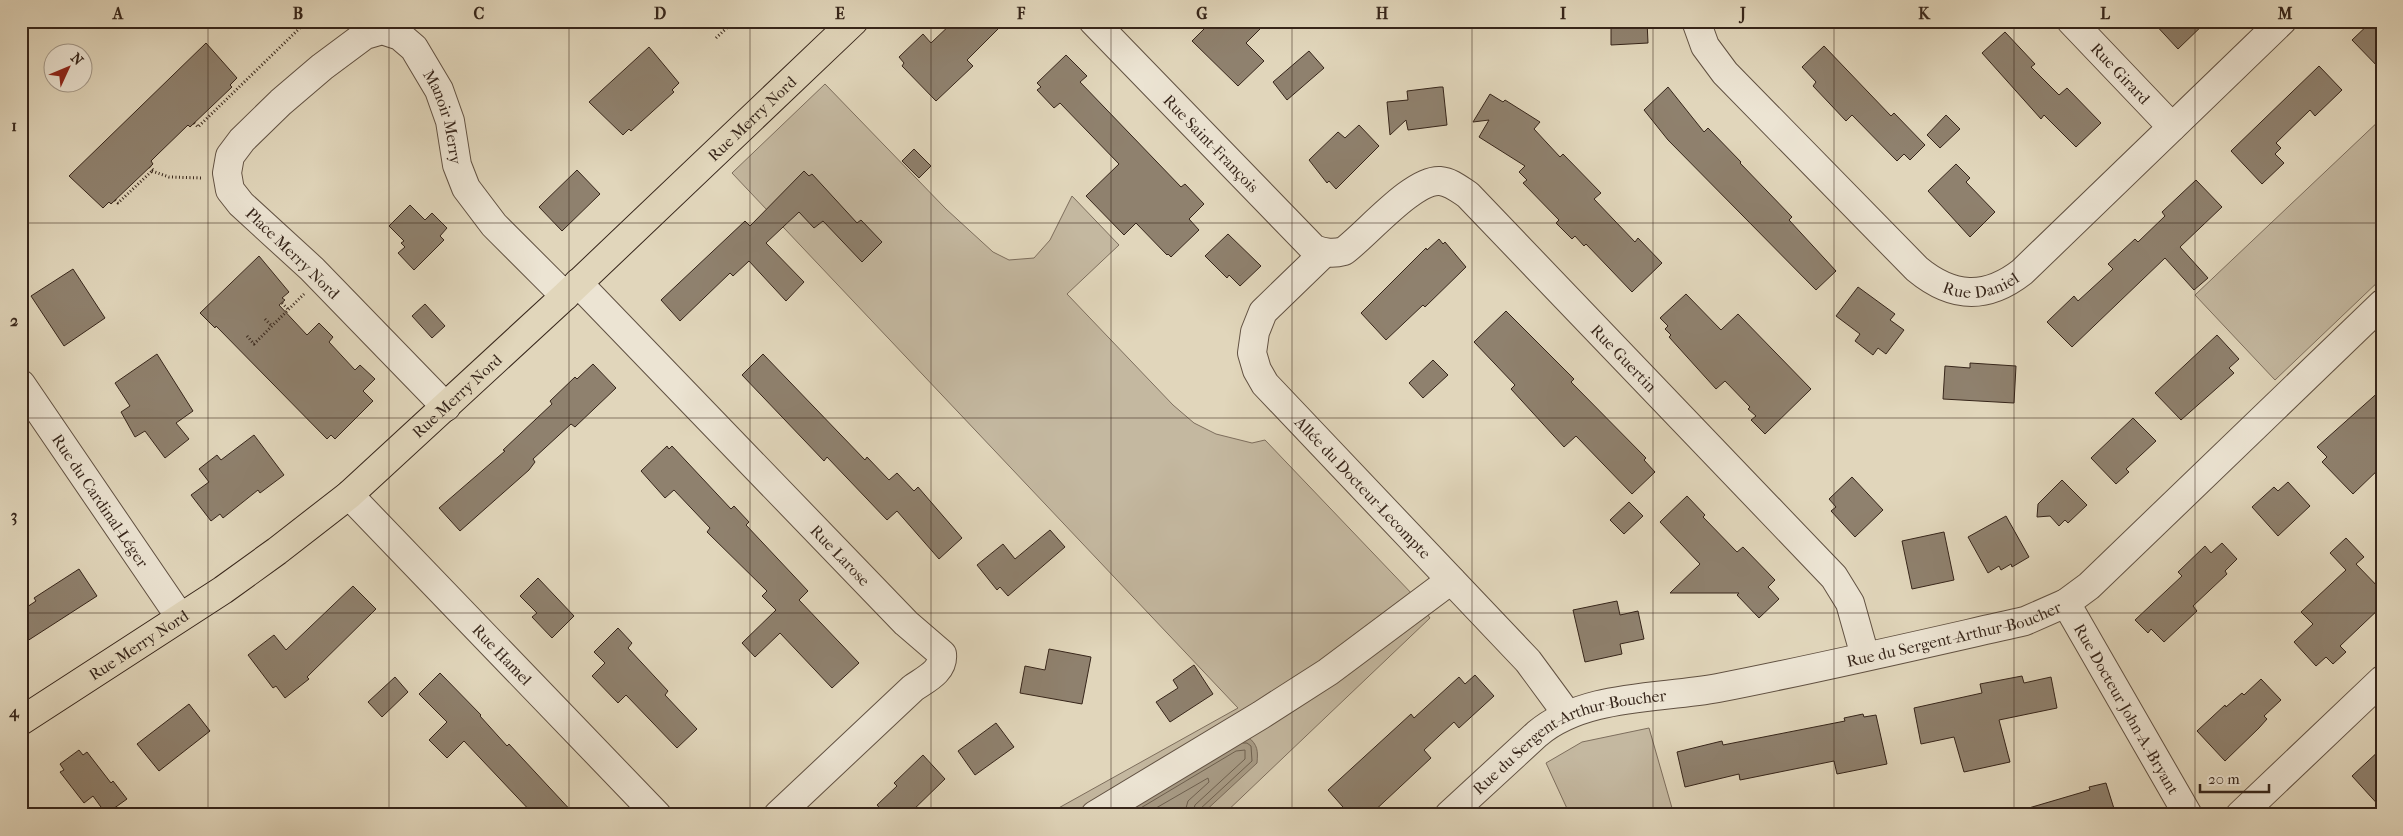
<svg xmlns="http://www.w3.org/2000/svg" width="2403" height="836" font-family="'IM FELL French Canon',serif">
<rect width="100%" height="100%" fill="#e1d6bb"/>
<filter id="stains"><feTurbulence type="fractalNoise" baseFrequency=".004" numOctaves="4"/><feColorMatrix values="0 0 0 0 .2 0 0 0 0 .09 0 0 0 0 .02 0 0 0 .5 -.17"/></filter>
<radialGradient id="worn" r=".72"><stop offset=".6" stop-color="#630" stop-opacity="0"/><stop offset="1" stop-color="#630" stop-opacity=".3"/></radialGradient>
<!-- green -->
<path fill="#c4b8a0" stroke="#7d6e5d" d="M825,84L946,209L993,252L1009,260L1034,258L1050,240L1072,196L1119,245L1067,294L1173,405L1194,423L1216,434L1252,443L1265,440L1414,596L1430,618L1223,815H1046L1238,708L732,173Z
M2382,118V278L2275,380L2195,295Z
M1649,728L1674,815H1570L1546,763L1582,742Z"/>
<!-- water -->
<path fill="#a79a84" stroke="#7a6b5a" d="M1248,737C1258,745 1258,751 1257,763L1201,815H1116Z"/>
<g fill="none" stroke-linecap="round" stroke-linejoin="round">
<!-- shore -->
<path stroke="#6e604f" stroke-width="1" d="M1129,815L1236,751L1245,750V759L1195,805L1192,815
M1144,815L1208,778L1209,782L1188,801L1184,815
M1198,815L1200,809L1252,761L1251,746L1247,743H1243"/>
</g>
<!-- building -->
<path fill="#8f816e" stroke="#36251a" d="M954,21H1006L967,60L973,66L936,101L902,66L904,63L899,57L923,34L931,43Z
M1212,21H1227L1234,29L1242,21H1268L1246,43L1264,61L1238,86L1192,41Z
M1611,21H1647L1648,43L1611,45Z
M2152,21H2207L2178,49Z
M2372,21H2382V71L2352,40Z
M2005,32L2035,64L2031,67L2059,95L2067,88L2101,123L2076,147L2044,115L2041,119L1982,53Z
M206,43L237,78L230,85L232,87L190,127L188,125L157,155L151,161L153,164L111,204L109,202L103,208L69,176Z
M1824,46L1891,116L1894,113L1925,145L1910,160L1904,154L1897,161L1852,115L1846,121L1813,86L1816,82L1802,67Z
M649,47L679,83L672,90L674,92L631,131L629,129L623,135L589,102Z
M1309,51L1324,68L1287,100L1273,82Z
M1066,55L1087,76L1080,82L1181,187L1185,184L1204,204L1189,219L1199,230L1171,257L1168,254L1167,255L1136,223L1124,235L1086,196L1119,164L1060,103L1054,108L1037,90L1041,87L1037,83Z
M2319,66L2342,90L2315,116L2310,110L2276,143L2281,148L2275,154L2284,163L2262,184L2231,151Z
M1440,87H1443L1447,125L1408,130L1406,120L1390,135L1387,102L1408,100L1407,91Z
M1668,87L1704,132L1708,128L1741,162L1740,163L1792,217L1789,220L1836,271L1816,290L1668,140L1644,110Z
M1490,94L1503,102L1505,100L1540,122L1534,129L1560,157L1563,154L1601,193L1594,199L1635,242L1638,238L1662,263L1632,292L1586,244L1584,246L1575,236L1572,239L1556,223L1559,220L1523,183L1527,180L1519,172L1525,166L1479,137L1489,120L1473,122Z
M1946,115L1960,129L1940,148L1927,135Z
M1359,125L1379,146L1336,189L1329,181L1327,183L1309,160L1338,132L1345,138Z
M914,149L931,166L919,178L902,161Z
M1956,164L1970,178L1966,182L1995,212L1970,237L1928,191Z
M577,170L600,194L562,231L539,207Z
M804,171L809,176L812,174L857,223L861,220L882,242L862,262L823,221L814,228L799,212L766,243L804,282L786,301L749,261L733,276L730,273L680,321L661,300L745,221L750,226Z
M2196,180L2222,207L2180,247L2208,278L2194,290L2165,258L2072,347L2047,322L2074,296L2078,301L2113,269L2108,264L2135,239L2138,242L2165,216L2162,212Z
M410,205L425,220L432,213L447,228L440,236L444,240L414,270L398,253L405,247L401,243L404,241L389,226Z
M1228,234L1261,266L1240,286L1229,275L1227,278L1205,256Z
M1439,239L1443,244L1445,242L1466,267L1425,307L1423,305L1386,340L1361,313L1426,248L1427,250Z
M259,256L289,292L282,298L285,300L279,305L307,335L319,323L333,337L329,342L355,370L360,365L375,379L363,391L373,401L335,439L331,435L327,439L216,326L215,328L200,313Z
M73,269L105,318L64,346L31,296Z
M1858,287L1895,314L1890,320L1904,330L1886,354L1878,348L1873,355L1855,341L1860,334L1836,316Z
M1686,294L1721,330L1738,314L1811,389L1765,434L1751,420L1756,416L1748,409L1750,407L1725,381L1716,389L1669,337L1671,335L1665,329L1668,326L1660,318Z
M425,304L445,326L432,338L412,316Z
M1506,311L1574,379L1571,382L1646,458L1644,460L1655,472L1632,494L1576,436L1564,447L1511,389L1515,385L1474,342Z
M2217,335L2239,359L2229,368L2234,373L2181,420L2155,393Z
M157,354L193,411L176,423L189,439L165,458L145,431L135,437L121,412L130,406L115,383Z
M763,354L865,460L867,457L889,480L897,473L914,491L918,487L962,538L939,559L897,511L887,520L827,457L824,461L742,375Z
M1433,360L1448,375L1423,398L1409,383Z
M1970,363L2016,366L2014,403L1943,399L1945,366L1970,368Z
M593,364L616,388L575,427L571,424L533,459L535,462L529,470L460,531L439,508L505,451L503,450L552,404L550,401L575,377L577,379Z
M2382,389V466L2353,494L2322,462L2327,457L2317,447Z
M2133,418L2156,441L2126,469L2129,472L2116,484L2091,458Z
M254,435L284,475L260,493L258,490L223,518L220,514L211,521L191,495L209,482L199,469L217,455L221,460Z
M667,446L669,449L672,446L731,509L734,506L749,522L746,525L808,591L799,600L859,663L832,688L780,633L755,657L742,643L776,610L762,596L767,591L707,532L710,528L674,490L665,498L641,471Z
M1852,477L1883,510L1855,537L1831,511L1836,507L1829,499Z
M2062,480L2087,505L2068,523L2065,520L2059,526L2050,516L2037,517L2038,504Z
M2288,482L2310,506L2278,536L2252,507L2274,487L2278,491Z
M1687,496L1705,515L1703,517L1737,552L1743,547L1775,580L1768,587L1779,599L1759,618L1737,595L1739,593H1670L1700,564L1660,522Z
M1629,502L1643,516L1624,534L1610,520Z
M2006,516L2029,557L2012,567L2011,564L2001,570L1999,566L1988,573L1968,537Z
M1050,530L1065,547L1008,596L1000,587L997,590L977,565L1003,544L1015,559Z
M1944,532L1954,580L1912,589L1902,541Z
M2346,538L2364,557L2356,564L2382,591V606L2340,646L2346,652L2333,664L2326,657L2316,666L2294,642L2313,624L2301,612L2346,570L2330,553Z
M2222,543L2237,559L2225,571L2227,574L2193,606L2197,611L2164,642L2151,629L2148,633L2135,620L2182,576L2178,572L2205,546L2211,553Z
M79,569L97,596L21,645V611L36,601L34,598Z
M538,578L574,616L552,638L532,617L537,613L520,596Z
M353,586L376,609L307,677L309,679L285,698L276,686L273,688L248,655L274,635L286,650Z
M1617,601L1620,615L1638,611L1644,639L1620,644L1622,654L1585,662L1573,610Z
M618,628L632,643L628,648L668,691L665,695L697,729L677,748L626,695L618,703L592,676L605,663L594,652Z
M1049,649L1091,657L1082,704L1020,693L1025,666L1045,670Z
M1194,665L1213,694L1170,722L1156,702L1178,688L1173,680Z
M440,673L481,715L480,716L507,746L509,744L575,815H534L464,741L447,758L429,740L447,722L419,694Z
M1475,675L1494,696L1459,728L1454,722L1424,750L1431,758L1370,815H1350L1328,790L1411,714L1414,718L1459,677L1465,684Z
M2022,676L2024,683L2051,677L2057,708L1999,720L2010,762L1964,772L1954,737L1921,744L1914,708L1982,693L1980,684Z
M395,677L408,692L382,717L368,702Z
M2261,679L2281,700L2264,716L2267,719L2259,728L2225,761L2197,731L2225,705L2226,707L2242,693L2244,695Z
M189,704L210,731L159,771L137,744Z
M1863,714L1864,717L1876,715L1887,764L1837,774L1834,761L1740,780L1739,774L1685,787L1677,752L1722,741L1723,745L1845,721L1844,718Z
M996,723L1014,747L975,775L958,751Z
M2382,748V809L2352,776Z
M79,750L83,755L87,752L111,783L113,781L127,799L106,814L93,796L84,803L60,772L64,770L60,764Z
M923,755L945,779L908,815H886L877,805L897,786L894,783Z
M2106,783L2116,815H2023L2022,810L2090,790L2089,787Z"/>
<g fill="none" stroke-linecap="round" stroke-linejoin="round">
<defs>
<g id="minor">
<path id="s1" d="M1093,21L1314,249C1325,253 1333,254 1344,251C1367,234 1413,179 1440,181C1451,182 1459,189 1468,195L1834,577L1850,603L1865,656"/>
<path id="s2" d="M1696,21L1705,46L1725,73L1917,269C1952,298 1986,300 2022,272L2282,21"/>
<path id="s3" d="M2071,21L2172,127"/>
<path id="s4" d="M1324,253L1263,312L1255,332L1252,353L1257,370L1265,384L1528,661L1567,714"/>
<path id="s5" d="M578,283L906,623L942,654C944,671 926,679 913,688L778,815"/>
<path id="s6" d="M21,384L180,617"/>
<path id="s7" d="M446,407L312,269L241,204L230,190L227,173L230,156L242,140L281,102L322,67L365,35L382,30L400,36L414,48L439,90L450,121L457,165L466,188L494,225L565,296"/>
<path id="s8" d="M349,495L657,815"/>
<path id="s9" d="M2066,603L2188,815"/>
<path d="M1095,815L1261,715L1328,672L1451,580"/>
<path id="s10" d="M1449,815L1537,734C1584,694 1659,699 1718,688C1821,668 1923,644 2025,621L2066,603L2089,586L2382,304"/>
<path d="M2240,815L2382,680"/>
</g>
<g id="major">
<path id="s11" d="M21,721L223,590L277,551L349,495L565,296L854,21"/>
</g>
</defs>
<!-- minor casing -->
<use href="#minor" stroke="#615142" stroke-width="30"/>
<!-- major casing -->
<use href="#major" stroke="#36251a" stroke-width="30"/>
<!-- path -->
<path stroke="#36251a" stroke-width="3" stroke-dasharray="1 2.5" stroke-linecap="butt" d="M729,27L770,21
M716,38L734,21
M194,123L198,127L307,21
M152,171L169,177L202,178
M115,200L118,203L153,170L150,167
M282,303L288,309
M265,319L272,326
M247,336L254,344L304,294"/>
<!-- minor -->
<use href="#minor" stroke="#ece4d3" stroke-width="28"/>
<!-- major -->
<use href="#major" stroke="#e1d6bb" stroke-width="28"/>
</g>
<!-- grid -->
<path fill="none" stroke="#36251a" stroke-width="1" stroke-opacity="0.55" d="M208,21V815M389,21V815M569,21V815M750,21V815M931,21V815M1111,21V815M1292,21V815M1472,21V815M1653,21V815M1834,21V815M2014,21V815M2195,21V815M21,223H2382M21,418H2382M21,613H2382"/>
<g text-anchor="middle" stroke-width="4" stroke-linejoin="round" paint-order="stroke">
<!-- street labels -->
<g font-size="16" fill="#36251a" stroke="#ece4d3">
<text dy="6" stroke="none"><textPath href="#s3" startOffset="72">Rue Girard</textPath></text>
<text dy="6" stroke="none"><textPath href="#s7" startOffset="654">Manoir Merry</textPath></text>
<text dy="6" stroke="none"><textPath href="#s11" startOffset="950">Rue Merry Nord</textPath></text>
<text dy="6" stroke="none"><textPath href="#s1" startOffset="170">Rue Saint-François</textPath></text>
<text transform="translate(293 253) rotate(44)" y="6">Place Merry Nord</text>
<text dy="6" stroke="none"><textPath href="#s2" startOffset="405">Rue Daniel</textPath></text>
<text dy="6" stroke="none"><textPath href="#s1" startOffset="726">Rue Guertin</textPath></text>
<text dy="6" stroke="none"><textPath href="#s11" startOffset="545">Rue Merry Nord</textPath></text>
<text dy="6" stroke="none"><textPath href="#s4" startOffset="304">Allée du Docteur-Lecompte</textPath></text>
<text dy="6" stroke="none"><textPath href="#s6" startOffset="141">Rue du Cardinal-Léger</textPath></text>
<text dy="6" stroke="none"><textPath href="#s5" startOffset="378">Rue Larose</textPath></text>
<text dy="6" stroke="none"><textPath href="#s10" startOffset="551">Rue du Sergent-Arthur-Boucher</textPath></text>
<text dy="6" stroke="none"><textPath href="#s11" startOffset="140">Rue Merry Nord</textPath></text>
<text dy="6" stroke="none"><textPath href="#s8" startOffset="221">Rue Hamel</textPath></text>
<text dy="6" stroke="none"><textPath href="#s9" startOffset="122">Rue Docteur John-A.-Bryant</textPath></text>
<text dy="6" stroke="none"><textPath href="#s10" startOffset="146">Rue du Sergent-Arthur-Boucher</textPath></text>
</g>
</g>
<!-- margin -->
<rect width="2403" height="836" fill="none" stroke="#e1d6bb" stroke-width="55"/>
<!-- north arrow -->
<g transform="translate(68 68) rotate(46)"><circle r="24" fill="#ece4d3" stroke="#a39889"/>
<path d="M0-4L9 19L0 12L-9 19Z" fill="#8f2418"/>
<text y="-8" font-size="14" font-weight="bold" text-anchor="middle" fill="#36251a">N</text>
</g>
<!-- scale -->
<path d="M2200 784v8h69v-8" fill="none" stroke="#36251a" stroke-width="2.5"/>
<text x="2208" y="784" font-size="15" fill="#36251a" stroke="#ece4d3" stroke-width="4" paint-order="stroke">20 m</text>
<rect x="28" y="28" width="2348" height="780" fill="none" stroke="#36251a" stroke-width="2"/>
<g font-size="16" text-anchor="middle" font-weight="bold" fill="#36251a">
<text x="118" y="19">A</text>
<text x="298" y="19">B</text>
<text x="479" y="19">C</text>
<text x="660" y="19">D</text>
<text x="840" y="19">E</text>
<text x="1021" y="19">F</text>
<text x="1202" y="19">G</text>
<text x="1382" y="19">H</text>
<text x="1563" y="19">I</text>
<text x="1743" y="19">J</text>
<text x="1924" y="19">K</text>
<text x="2105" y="19">L</text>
<text x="2285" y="19">M</text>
<text x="14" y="131">1</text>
<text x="14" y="326">2</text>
<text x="14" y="521">3</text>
<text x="14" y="717">4</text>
</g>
<rect width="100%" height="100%" filter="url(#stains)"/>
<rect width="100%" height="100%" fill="url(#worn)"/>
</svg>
